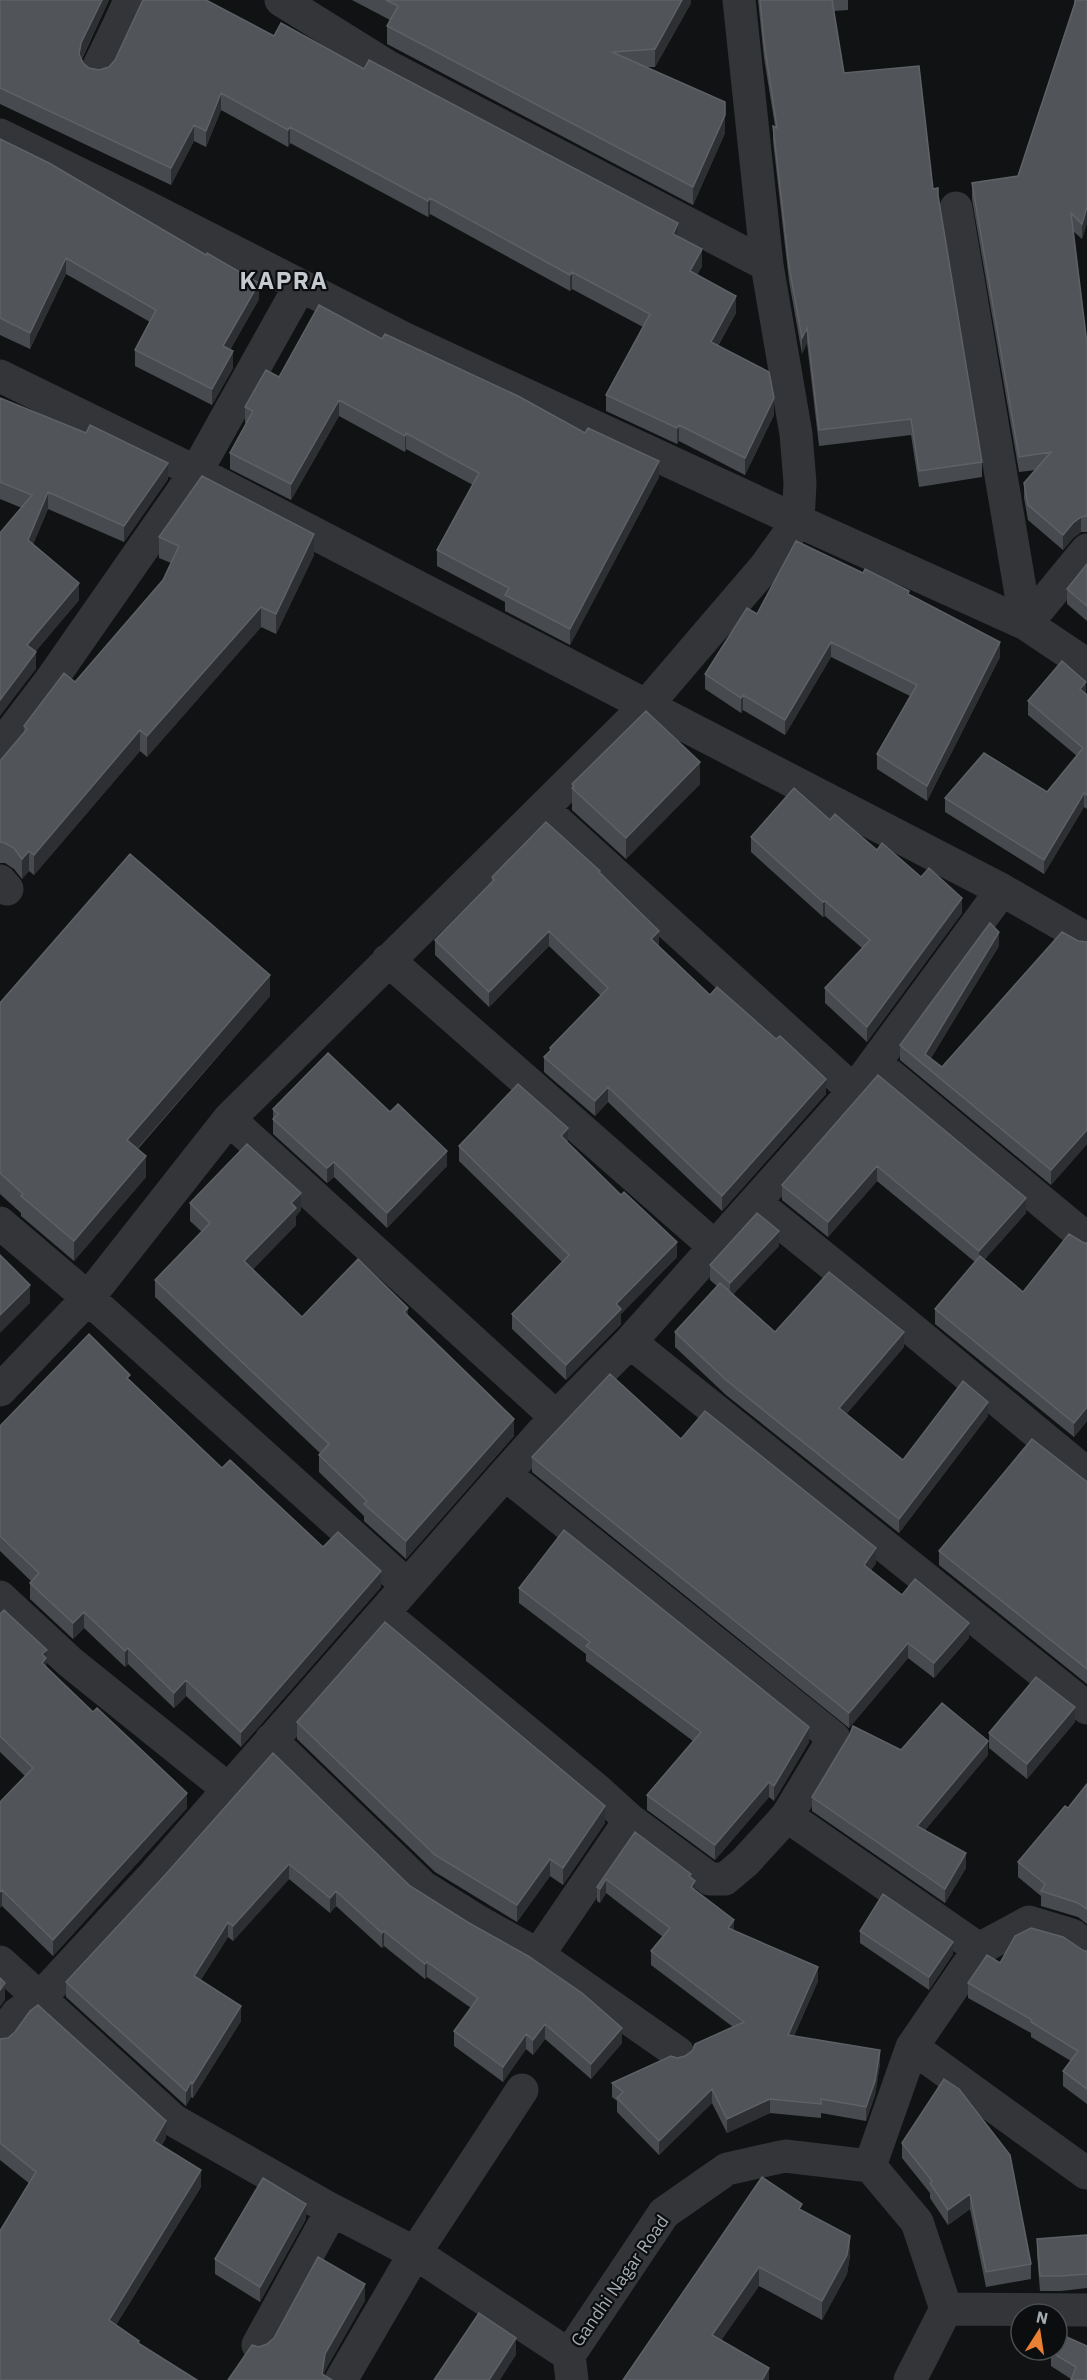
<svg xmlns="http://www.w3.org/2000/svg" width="1087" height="2380" font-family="'IBM Plex Sans',sans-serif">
<rect width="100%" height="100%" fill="#111213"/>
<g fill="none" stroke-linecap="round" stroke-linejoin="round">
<!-- minor -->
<path stroke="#333538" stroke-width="33" d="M281,0L387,66L767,265
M98,68C109,45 120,24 130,0
M0,135L141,204L403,338L798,521L1026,624L1087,550
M956,208L1026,624L1087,665
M0,376L196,472L1002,890L1087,939
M0,747L51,680L196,472L300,286
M543,809L854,1091
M0,881L7,889
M388,960L715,1247
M875,1063L1087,1239
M229,1119L556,1417
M756,1203L896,1316L1087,1474
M0,1223L88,1298L407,1585
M630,1342L1087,1708
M0,1390L88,1298L229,1119L646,706L765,567L798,521L800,483L796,434L767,265L739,0
M0,1597L70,1662L228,1789
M384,1614L597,1790L630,1820L710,1879H725L745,1862L787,1816L834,1738L505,1474
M271,1740L423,1887L479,1922L538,1955L678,2053
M787,1816L979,1949
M538,1955L630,1820
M0,1962L173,2120L332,2210L415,2253L569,2355
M0,2038L17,2014L40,1998L152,1877L505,1474L556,1417L630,1342L854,1091L1002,890
M912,2047L1086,2173
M870,2166L912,2047L979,1949L1029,1922L1072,1935L1087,1947
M946,2309L1087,2310
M258,2345L332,2210
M341,2380L415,2253L522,2090
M572,2380L569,2355L664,2213L727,2169L785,2156L870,2166L917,2222L946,2309L910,2380"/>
</g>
<!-- wall -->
<path fill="#474a4e" d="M0,0H109L82,59L83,63L89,68L99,70L274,36L364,69L678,236L702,266L697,275L736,313L718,346L774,415L745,475L679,441L677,444L606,411V395L643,327L572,289L570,291L430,214L428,217L290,143L288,147L221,110L206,147L194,141L171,185L0,104Z
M352,0H691V3L655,67H646L725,133L693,205L387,44V26L390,20Z
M758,0H848V10L834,11L844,73L933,189L938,199L982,462V477L919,487L911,435L819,446L807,343L802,354L789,281L773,141V126H775L764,58Z
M1074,0H1087V223L1082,239L1073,231L1087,344V532H1081L1073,538L1063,550L1028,520L1024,498V483L1036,470L1019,472L972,199V183L1018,176L1074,5Z
M0,139L259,299L230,350L233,368L212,405L135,366V350L150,322L66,274L30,349L0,335Z
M382,339L659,477L570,645L505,611V602L437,566V550L473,485L406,449L405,452L339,416L291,500L230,469V453L247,423H245V407L279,377Z
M0,398L168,479L124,542L48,509L33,544L79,600L35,652L36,669L22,508L0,499Z
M159,537L314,555L276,634L261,627L147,757L140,751L34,875L29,871L22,879L14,869L5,863H0V761L24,733V726L75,682L163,580L171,563L159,558Z
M1087,564V621L1067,604V589Z
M863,573L909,594L1000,657L927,801L877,769V754L910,696L831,657L785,735L743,710L741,713L705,689V674L757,614Z
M1086,695L1087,809L1084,807L1044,874L945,812V798L1047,792L1077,756L1028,715V701Z
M572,784H700L626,859L572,810Z
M830,820L877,850L962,913L867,1042L825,1003V988L862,948L825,916L823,917L751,852V837Z
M600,873L659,946L710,995L826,1094L722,1211L608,1102L595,1116L544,1072V1057L550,1052V1048L601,996L549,946L489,1007L435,955V940L492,882V877Z
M1078,941L1087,942V1144L1051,1185L900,1060V1045L999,946L931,1058L942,1067Z
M270,996L138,1149L146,1177L74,1261L21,1216V1213L0,1194V1003Z
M878,1075L1026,1213L984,1260L1023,1292L1084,1243H1087V1421L1074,1437L935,1324V1309L975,1262L877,1181L828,1237L782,1200V1185Z
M273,1109L447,1166L387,1228L334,1177L327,1183L273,1134Z
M568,1144L677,1257L621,1314V1324L566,1380L512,1329V1314L562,1262L459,1161V1146Z
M190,1203L301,1210L296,1216V1225L252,1270L302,1317L408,1316L514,1436L406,1559L364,1521V1516L319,1472V1455L320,1453L155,1297V1280L202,1232L190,1221Z
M779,1246L733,1294L775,1332L904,1347L846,1414L903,1460L988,1416L899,1533L726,1395L675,1347V1332L717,1286L710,1280V1265Z
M130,1380L222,1468L323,1547L381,1587L241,1747L186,1696L174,1708L128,1664L125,1667L84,1628L73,1639L30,1599V1583L31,1581L0,1551V1426Z
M681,1439L876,1563L871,1570L902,1595L969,1638L934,1678L908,1658L849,1728L532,1472V1457Z
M1087,1482V1684L939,1565V1551Z
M519,1588L809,1742L774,1801L769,1797L715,1860L647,1810V1795L693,1741L586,1661V1654L519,1603Z
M0,1614L47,1650L46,1667L187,1808L53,1956L2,1906L0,1802L25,1776L0,1752Z
M297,1722L605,1823L563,1885L550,1876L517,1922L435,1872L297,1739Z
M1075,1722L1027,1779L989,1748V1733Z
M901,1750L988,1755L925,1830L966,1868L945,1903L812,1811V1797Z
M273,1753L410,1886L622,2043L591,2079L545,2039L533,2055L526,2049L503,2082L454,2046V2031L471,2008L427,1977L425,1979L384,1946L382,1948L336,1906L330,1913L289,1879L233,1941L228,1937L200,1981L241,2021L193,2098L191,2097L186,2106L66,1997V1982L166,1874Z
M1087,1784V1924L1078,1917L1041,1906V1896L1018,1877V1862L1068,1808Z
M635,1832L691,1878L695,1890L734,1930L818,1981L794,2036L880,2064L875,2095L866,2121L821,2113V2118L770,2113L727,2133L712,2103L659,2155L617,2112V2101L612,2097V2083L677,2058L685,2056L733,2027L651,1965V1951L663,1937L606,1893L600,1903L597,1901V1887Z
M860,1931L953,1954L929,1990L860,1943Z
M1084,1951H1087V2104L1063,2086V2071L1071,2061L1031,2037V2033L968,1998V1983L1000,1963Z
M0,2039L166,2138L161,2146L201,2187L116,2325L0,2380L30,2184L0,2160Z
M944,2079L1031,2264V2279L986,2287L970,2209L948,2225L930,2198V2193L902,2158V2143Z
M802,2210L850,2255L847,2274L822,2320L759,2286L721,2340L769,2380H623Z
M306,2219L260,2302L215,2274V2259Z
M1087,2235V2288L1061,2291H1040L1037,2254V2239Z
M1087,2346L1071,2379L1051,2366V2352Z"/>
<!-- shaded-wall -->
<path fill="#2d2f32" d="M102,0H109L81,60L79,54L81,43Z
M682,0H691V3L655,67V49Z
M221,93V110L206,147V131Z
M725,115V133L693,205V187Z
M194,125V141L171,185V168Z
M290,127V143L288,147V130Z
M430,198V214L428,217V201Z
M1087,207V223L1082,239V224Z
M678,223V239L673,234Z
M702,249V266L690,287V271Z
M66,258V274L30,349V333Z
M572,272V289L570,291V275Z
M259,283V299L223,362V346Z
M736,296V313L711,358V342Z
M807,328V343L802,354V338Z
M233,351V368L212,405V389Z
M774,398V415L745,475V458Z
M339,400V416L291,500V484Z
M679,425V441L677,444V428Z
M406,433V449L405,452V436Z
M659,461V477L570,645V629Z
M168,463V479L124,542V526Z
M48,492V509L28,557V540Z
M1081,517V532L1073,538L1063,550V535L1073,523Z
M314,534V555L276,634V614Z
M79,583V600L27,661V645Z
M261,607V627L147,757V736Z
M831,642V657L785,735V720Z
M1000,642V657L927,801V786Z
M36,652V669L0,716V700Z
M1086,682V696L1080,689Z
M743,695V710L741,713V698Z
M140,730V751L34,875V855Z
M700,762V784L626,859V838Z
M1084,793V807L1044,874V860Z
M29,851V871L22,879V859Z
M962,898V913L867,1042V1027Z
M825,901V916L823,917V902Z
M549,931V946L489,1007V992Z
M659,931V946L651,954V939Z
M999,932V946L926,1066L925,1054Z
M270,975V996L127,1160V1140Z
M826,1079V1094L722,1211V1196Z
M608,1087V1102L595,1116V1101Z
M568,1128V1143L561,1136Z
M1087,1130V1144L1051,1185V1170Z
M447,1151V1166L387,1228V1213Z
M146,1156V1177L74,1261V1241Z
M334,1162V1177L327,1183V1168Z
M877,1166V1181L828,1237V1222Z
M301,1193V1210L296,1216V1225L244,1279V1261L291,1203Z
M1026,1198V1213L979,1266V1251Z
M779,1231V1246L730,1298V1283Z
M677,1242V1257L621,1314V1324L566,1380V1365L616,1304Z
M30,1285V1303L0,1333V1315Z
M408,1308V1325L404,1312Z
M904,1332V1347L839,1423V1408Z
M988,1402V1416L899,1533V1519Z
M1087,1407V1421L1074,1437V1423Z
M514,1419V1436L406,1559V1541Z
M876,1548V1563L864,1579V1565Z
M381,1571V1587L241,1747V1732Z
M84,1612V1628L73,1639V1623Z
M969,1623V1638L934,1678V1663Z
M908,1643V1658L849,1728V1713Z
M128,1648V1664L125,1667V1651Z
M47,1650L46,1674L42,1679V1654Z
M186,1680V1696L174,1708V1693Z
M1075,1707V1722L1027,1779V1764Z
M809,1727V1742L774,1801V1786Z
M988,1741V1755L917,1840V1826Z
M769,1782V1797L715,1860V1845Z
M187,1793V1808L53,1956V1940Z
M605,1806V1823L563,1885V1868Z
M966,1853V1868L945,1903V1889Z
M550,1859V1876L517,1922V1905Z
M289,1864V1879L233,1941V1926Z
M606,1879V1893L600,1903V1889Z
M695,1881V1895L691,1887Z
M2,1890V1906L0,1908V1892Z
M336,1891V1906L330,1913V1898Z
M734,1920V1934L728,1928Z
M228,1922V1937L194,1991V1976Z
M384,1931V1946L382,1948V1933Z
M953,1942V1954L929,1990V1977Z
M427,1962V1977L425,1979V1964Z
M818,1967V1981L788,2049V2035Z
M5,1983V2000L0,2007V1990Z
M241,2006V2021L193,2098V2083Z
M545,2024V2039L533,2055V2040Z
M622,2028V2043L591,2079V2064Z
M526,2034V2049L503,2082V2067Z
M880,2050V2064L875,2095L866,2121V2107Z
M191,2082V2097L186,2106V2091Z
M712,2089V2103L659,2155V2141Z
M770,2099V2113L727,2133V2119Z
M166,2121V2138L154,2158V2141Z
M201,2170V2187L109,2336V2320Z
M970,2194V2209L948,2225V2210Z
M306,2204V2219L260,2302V2287Z
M850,2236V2255L847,2274L822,2320V2301Z
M759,2267V2286L712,2354V2335Z
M365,2284V2301L325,2371L323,2380L322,2374L325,2354Z
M516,2338V2355L500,2380H489Z
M769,2368V2380H762Z"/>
<!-- building -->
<path fill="#515559" stroke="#5e6267" stroke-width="1.5" d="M0,0H102L81,43L79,54L83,63L89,68L99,70L109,67L115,60L143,0H206L274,36L281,23L364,69L369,60L678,223L673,234L702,249L690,271L736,296L711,342L769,372L774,398L745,458L679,425L677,428L606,395L650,314L572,272L570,275L430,198L428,201L290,127L288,130L221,93L206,131L194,125L171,168L0,88Z
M386,0H682L655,49L612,52L725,102V115L693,187L387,26L398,6Z
M760,0H832L844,73L919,66L933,189L938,188V195L982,462L919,471L911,419L819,430L807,328L802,338L789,266L773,126L777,128L764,42Z
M1076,0H1087V207L1082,224L1071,213L1087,344V516L1081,517L1073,523L1063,535L1028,505L1024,483L1051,452L1019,457L972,183L1018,176Z
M0,139L49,163L206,255L207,253L259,283L223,346L233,351L212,389L135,350L156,310L66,258L30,333L0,318Z
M319,305L382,339L385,334L518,396L585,433L588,428L659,461L570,629L505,595L509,588L437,550L479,473L406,433L405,436L339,400L291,484L230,453L253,411L245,407L266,370L279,377Z
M0,398L86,433L90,425L168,463L124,526L48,492L28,540L79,583L27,645L36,652L0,700V533L32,495L0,482Z
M202,476L314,534L276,614L261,607L147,736L140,730L34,855L29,851L22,859L14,848L5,843L0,842V761L27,729L24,726L64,673L75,682L163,580L179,546L159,537Z
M796,541L863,573L865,569L909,591L908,594L1000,642L927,786L877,754L917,685L831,642L785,720L743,695L741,698L705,674L747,608L757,614Z
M1087,564V606L1067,589Z
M1062,661L1086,682L1080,689L1087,695V795L1084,793L1044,860L945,798L984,753L1047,792L1083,748L1028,701Z
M646,711L700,762L626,838L572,788L574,786L572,784Z
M794,788L830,820L835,814L877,850L882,843L921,877L929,868L962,898L867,1027L825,988L870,940L825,901L823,902L751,837Z
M546,822L600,871L599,872L659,931L651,939L710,995L717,987L776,1039L780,1036L826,1079L722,1196L608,1087L595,1101L544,1057L551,1050L550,1048L608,988L549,931L489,992L435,940L494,880L492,877Z
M130,854L270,975L127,1140L146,1156L74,1241L21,1196L23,1194L0,1173V1003Z
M990,923L999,932L925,1054L942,1067L1062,932L1078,941L1087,942V1130L1051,1170L900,1045Z
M328,1053L390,1112L398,1104L447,1151L387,1213L334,1162L327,1168L273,1119L278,1114L273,1109Z
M878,1075L1026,1198L979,1251L877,1166L828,1222L782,1185Z
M518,1084L568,1128L561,1136L621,1195L624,1192L677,1242L616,1304L621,1309L566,1365L512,1314L569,1255L459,1146Z
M247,1144L301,1193L291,1203L296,1208L244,1261L302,1317L358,1259L408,1308L404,1312L514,1419L406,1541L364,1504L367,1501L319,1455L329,1444L155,1280L210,1223L190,1203Z
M757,1213L779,1231L730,1283L710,1265Z
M1069,1234L1084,1243H1087V1407L1074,1423L935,1309L980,1256L1023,1292Z
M0,1255L30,1285L0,1315Z
M829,1272L904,1332L839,1408L903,1460L963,1381L988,1402L899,1519L726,1380L675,1332L720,1283L775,1332Z
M89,1334L130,1375L127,1378L222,1468L230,1460L323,1547L338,1532L381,1571L241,1732L186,1680L174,1693L128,1648L125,1651L84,1612L73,1623L30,1583L39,1573L0,1536V1426Z
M610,1374L681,1439L705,1411L876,1548L864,1565L902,1595L915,1579L969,1623L934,1663L908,1643L849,1713L532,1457Z
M1032,1439L1087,1482V1669L939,1551Z
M564,1530L809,1727L774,1786L769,1782L715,1845L647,1795L701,1732L586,1646L590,1642L519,1588Z
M4,1610L47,1650L42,1654L46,1658L42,1663L93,1712L97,1708L187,1793L53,1940L2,1890L0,1892V1802L33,1768L0,1736V1614Z
M385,1622L605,1806L563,1868L550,1859L517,1905L435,1855L297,1722Z
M1036,1677L1075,1707L1027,1764L989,1733Z
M942,1703L988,1741L917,1826L966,1853L945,1889L812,1797L850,1734L853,1726L901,1750Z
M273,1753L410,1886L469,1923L528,1956L582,1993L622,2028L591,2064L545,2024L533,2040L526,2034L503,2067L454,2031L478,1998L427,1962L425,1964L384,1931L382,1933L336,1891L330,1898L289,1864L233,1926L228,1922L194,1976L241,2006L193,2083L191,2082L186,2091L66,1982L166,1874Z
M1087,1784V1909L1078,1903L1041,1891L1045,1884L1018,1862L1065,1806L1068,1808Z
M635,1832L691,1874L689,1876L695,1881L691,1887L734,1920L728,1928L818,1967L788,2035L880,2050L875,2081L866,2107L821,2099V2104L770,2099L727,2119L712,2089L659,2141L617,2098L623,2092L612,2083L671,2056L677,2058L685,2056L693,2050L695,2044L744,2022L651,1951L670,1928L606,1879L600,1889L597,1887Z
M883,1894L953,1942L929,1977L860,1931Z
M1031,1928L1063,1937L1084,1951H1087V2089L1063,2071L1078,2051L1031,2022L1032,2020L968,1983L987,1955L1000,1963L1015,1936Z
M0,1978L5,1983L0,1990Z
M38,2005L166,2121L154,2141L201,2170L109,2320L139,2341L138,2343L197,2380H0V2231L36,2172L0,2143V2039L8,2038L15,2032L30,2011Z
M944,2079L959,2089L1010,2155L1031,2264L986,2272L970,2194L948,2210L930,2183L932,2181L902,2143Z
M762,2177L802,2204L799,2209L850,2236L847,2255L822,2301L759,2267L712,2335L769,2368L762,2380H623Z
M263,2178L306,2204L260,2287L215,2259Z
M1087,2235V2274L1061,2276H1040L1037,2239Z
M318,2257L365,2284L325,2354L322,2374L332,2380H228L252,2345L259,2347L267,2344L274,2338Z
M479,2313L516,2338L489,2380H434Z
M1060,2334L1087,2346V2380H1071L1076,2367L1051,2352L1052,2350H1057V2341Z"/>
<g text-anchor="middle" stroke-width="4.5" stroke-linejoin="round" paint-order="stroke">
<!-- street labels -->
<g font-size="18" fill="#a3acb3" stroke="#0c0d0e">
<text transform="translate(620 2281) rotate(-55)" y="6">Gandhi Nagar Road</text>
</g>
<!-- district labels -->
<g font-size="24" font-weight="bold" letter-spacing="1.5" fill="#c4cacf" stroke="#0c0d0e">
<text x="284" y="289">KAPRA</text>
</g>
</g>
<!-- north arrow -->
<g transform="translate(1039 2332) rotate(12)"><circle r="28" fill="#0c0d0e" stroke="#484d50" stroke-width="1.5"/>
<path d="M0-4.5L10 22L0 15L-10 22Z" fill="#ea8033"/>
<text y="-9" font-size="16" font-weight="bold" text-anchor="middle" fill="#a3acb3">N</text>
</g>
</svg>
